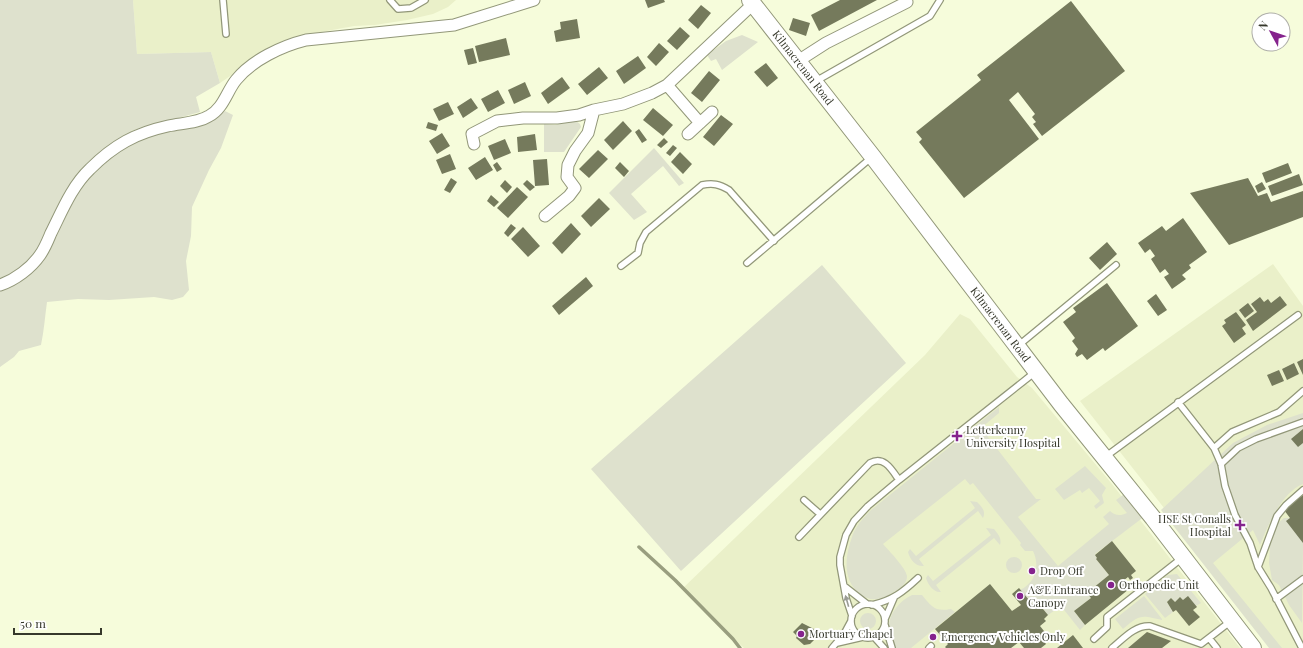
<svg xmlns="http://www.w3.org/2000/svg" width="1303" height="648" font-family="'Playfair Display',serif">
<rect width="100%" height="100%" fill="#f6fcdb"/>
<!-- built -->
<path fill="#eaf0c9" d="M133,0H456L448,7L433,14L407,20L375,25L354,26L294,37L283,41L271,48L220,83L211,52L137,54Z
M1273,264L1303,306V648H1274L1080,401Z
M960,314L970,319L1017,377L1032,388L1112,484L1240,648H744L682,589L925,355Z"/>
<!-- green -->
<path fill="#dee1cd" d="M0,0H133L137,54L211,52L220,83L196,97L200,112L131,131L134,140L220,114L225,111L233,115L221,148L209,170L192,207L191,236L186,261L189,290L183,297L172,300L154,297L109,300L78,299L47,302C45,316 44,331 41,345L19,351L14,357L0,367Z
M742,35L758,42L722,70L716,59L711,61L707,55L726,41Z
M576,121L580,124L581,127L564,152H544V124L555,125Z
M654,148L684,183L679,186L663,166L631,194L647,212L634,220L609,193Z
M822,265L906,363L681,571L591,469Z
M999,407V413L981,428L1036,499H1041L1018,517L1058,566L1109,524L1103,517L1110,511C1115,516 1121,516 1127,513L1116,500L1131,489L1149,513L1095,554L1097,558L1096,559L1109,575L1087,593L1091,598L1074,611L1085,625L1080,630L1061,606L1048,615L1038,603L1034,606L1020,590C1036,582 1040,566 1033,551H1025L1020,545L1021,543L973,483L970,485L965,479L883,544C889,551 906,568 907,576C907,583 902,587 897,590C891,594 884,598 877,599C871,600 865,598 860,594C842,580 845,556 852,537C855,527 863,518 871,510Z
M1303,413V484C1282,492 1268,525 1260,545L1253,530L1213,563L1282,648H1269L1161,510L1233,443L1267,425Z
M1085,466L1106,488L1102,495L1104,503L1096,509L1094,506L1100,501L1089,488L1082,493L1080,490L1064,500L1055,489Z
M970,501L977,502C982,507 986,511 983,518L978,511L919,559L924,566C916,567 910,560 908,552L910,549L916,556L975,508Z
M1284,518H1290L1303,543L1302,623L1289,605L1279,585L1272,580L1269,563L1270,546L1278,523Z
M986,528L994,529C998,534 1002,538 1000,545L994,538L936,585L941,592C934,593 928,585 926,578L928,575L933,581L991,535Z
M1006 565a8 8 0 1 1 16 0a8 8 0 1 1-16 0Z
M1177,574L1201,603L1196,606L1183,600L1180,597L1175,602L1171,598L1167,602L1173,612L1165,618L1145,594L1168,575Z
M912,595H922C932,607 935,612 951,609L955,612L911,648H896C894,642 890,636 889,629C888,615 899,601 912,595Z
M1144,596L1162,619V620C1141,615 1140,614 1123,629L1115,619Z
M860 621a8 8 0 1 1 16 0a8 8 0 1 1-16 0Z"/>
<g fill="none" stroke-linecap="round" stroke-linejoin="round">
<!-- stream -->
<path stroke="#999e7f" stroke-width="3.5" d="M639,547L675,580L733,639L740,648"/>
</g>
<!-- building -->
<path fill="#757a5c" d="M645,0H664L665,2L648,8Z
M840,0H877L819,31L811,15Z
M1071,1L1125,71L1042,136L1033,124L1036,122L1032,117L1035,114L1018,92L1009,100L1039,139L964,198L919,142L922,139L916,132L981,80L977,75Z
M701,5L711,13L698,29L688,20Z
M793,18L810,23L806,36L789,30Z
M577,19L580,38L556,42L554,31L561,29L560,22Z
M680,27L690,36L677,50L667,41Z
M506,38L510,55L479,62L475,46Z
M659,43L669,52L656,66L647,57Z
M473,48L477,63L468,65L464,50Z
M638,56L646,68L624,84L616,71Z
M766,63L778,78L767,87L754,72Z
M599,67L608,78L587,95L578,84Z
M709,71L720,80L702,102L691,93Z
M562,77L570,88L548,104L541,93Z
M525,82L531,96L514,104L508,90Z
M498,90L505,103L488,112L481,99Z
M471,98L478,108L463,118L457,107Z
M448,102L454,114L439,121L433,109Z
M653,108L673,125L663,136L643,120Z
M721,115L733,124L714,146L703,137Z
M623,121L632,131L613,150L604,140Z
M428,122L438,125L436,131L426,128Z
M639,129L647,140L642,143L635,132Z
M442,133L450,146L437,154L429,141Z
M535,134L537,150L518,152L517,137Z
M664,138L668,142L661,148L657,145Z
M505,139L511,153L494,160L488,146Z
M673,145L677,148L670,156L666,153Z
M598,150L608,159L589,178L579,169Z
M680,152L692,164L683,174L671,162Z
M450,154L456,169L442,174L436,160Z
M485,157L493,170L476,180L468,168Z
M547,159L549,185L535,186L533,160Z
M497,162L502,169L497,172L493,165Z
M620,162L629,171L624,177L615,168Z
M1288,163L1292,173L1266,183L1262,173Z
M1299,174L1303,185L1272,196L1268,186Z
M451,178L457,182L450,193L444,190Z
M1248,178L1258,196L1267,193L1271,202L1303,191V217L1229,245L1190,193Z
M505,180L512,187L507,193L500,186Z
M527,180L535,187L530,191L523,184Z
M1262,182L1266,189L1258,193L1255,186Z
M517,187L528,197L508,218L497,208Z
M491,195L499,202L494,207L487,201Z
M599,198L610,209L591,227L581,216Z
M1183,218L1207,252L1189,265L1191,268L1182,275L1186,279L1172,289L1164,277L1169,274L1165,269L1160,273L1151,259L1155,256L1150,249L1145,253L1138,243L1162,226L1166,231Z
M571,223L581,234L562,254L552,243Z
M511,224L516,228L508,237L504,233Z
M523,227L540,246L528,257L511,239Z
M1107,242L1117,254L1100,270L1089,258Z
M586,277L593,286L559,315L552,306Z
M1107,283L1138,326L1105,351L1103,348L1087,360L1082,354L1077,357L1075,354L1078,349L1072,341L1075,338L1063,322L1076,312L1073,308Z
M1156,294L1167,310L1158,316L1147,301Z
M1280,296L1287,305L1253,331L1246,320L1257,312L1251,304L1260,297L1264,302L1268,299L1271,303Z
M1248,303L1254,311L1245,318L1239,310Z
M1236,312L1246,325L1242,328L1246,334L1234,343L1222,326L1226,323L1224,320Z
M1303,359V375L1297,362Z
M1294,363L1299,374L1287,380L1282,369Z
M1279,370L1284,381L1272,386L1267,375Z
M1303,429V443L1298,447L1291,439Z
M1303,495V543L1286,521L1290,518L1284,510Z
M1112,541L1136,571L1131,575L1133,578L1130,580L1128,577L1123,581L1129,589L1085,625L1074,611L1091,598L1087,593L1109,575L1096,559L1097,558L1095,555Z
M990,584L1012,611L1021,605L1012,594L1019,588L1034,606L1038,603L1048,615L1044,619L1046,621L1040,626L1048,636L1043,640L1046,644L1041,648H1024L1019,642L1011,648H946L945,647L948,644L935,629Z
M1188,596L1197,607L1193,610L1200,617L1189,626L1176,610L1173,612L1167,602L1171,598L1175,602L1180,597L1183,600Z
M802,623L814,629L817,637L810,644L804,645L796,638L797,636L793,632Z
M1147,632L1171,641L1162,648H1128Z
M1073,635L1083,648H1057Z"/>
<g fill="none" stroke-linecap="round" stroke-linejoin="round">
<defs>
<path id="service" d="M223,0L226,34
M390,0L398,9L411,8L425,0
M816,81L930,16L940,0
M747,263L872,157
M621,266L638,253L640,243L646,232L702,185C713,183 719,184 729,190L774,241
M1019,345L1116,265
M1178,402L1214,448L1221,464L1225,486L1235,515L1250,543L1258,567L1271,588L1302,648
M1214,448L1232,432L1279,412L1303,391
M1105,457L1298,315
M1221,464L1238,448L1256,439L1303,422
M804,500L820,514
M799,537L870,463C884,455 892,470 899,480
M1258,567L1277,516L1286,505L1303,490
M844,586L867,604
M1276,599L1303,579
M851 621a17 17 0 1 1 34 0a17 17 0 1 1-34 0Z
M872,605C893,600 903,592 918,578
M852,616L846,598L840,565V557L846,535L854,521L868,506L899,480L1034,373
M885,619L894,598
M885,625L892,648
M874,637L884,648
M1209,638L1217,648
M1094,639L1107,627V617L1182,558
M837,643L863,637
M832,648L844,634L851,621
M929,648L931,646
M1112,648C1123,639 1135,625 1150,626L1201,644L1231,621"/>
<path id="minor" d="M798,61L826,43L907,2
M667,85L700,123
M688,134L712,112
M474,144L472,134L497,121L523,118H557L579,115L594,110
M545,216L569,196L575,188L567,177L568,165L575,151L588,133L594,110L623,104L652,93L667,85L753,4
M0,285C15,280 31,268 40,255C45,248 48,240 51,233C62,211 72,186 90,169C114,145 136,133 168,126C182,123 198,123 209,116C223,109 227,91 236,80C252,60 282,46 306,40L454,25L534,0"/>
<g id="secondary">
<path id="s1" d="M750,0L873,157L1061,404L1153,518L1253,648"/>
</g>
</defs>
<!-- service casing -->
<use href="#service" stroke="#929779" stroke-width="8"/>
<!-- minor casing -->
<use href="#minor" stroke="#929779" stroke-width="13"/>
<!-- secondary casing -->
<use href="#secondary" stroke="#929779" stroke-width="18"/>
<!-- service -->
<use href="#service" stroke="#fff" stroke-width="5.5"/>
<!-- minor -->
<use href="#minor" stroke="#fff" stroke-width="11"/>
<!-- secondary -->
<use href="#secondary" stroke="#fff" stroke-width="16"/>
</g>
<!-- one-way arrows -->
<defs><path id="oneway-solid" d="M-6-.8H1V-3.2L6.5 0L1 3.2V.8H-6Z"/></defs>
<use fill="#9a9c95" href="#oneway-solid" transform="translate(847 601) rotate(-106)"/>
<!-- markers -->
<g fill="#85238d" stroke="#fff" stroke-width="1.5">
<path d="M955 430h4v4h4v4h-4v4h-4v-4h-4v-4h4z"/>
<path d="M1238 519h4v4h4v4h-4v4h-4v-4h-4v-4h4z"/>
<circle cx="1032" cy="571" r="4"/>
<circle cx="1111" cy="585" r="4"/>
<circle cx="1020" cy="596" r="4"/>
<circle cx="801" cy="634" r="4"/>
<circle cx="933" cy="637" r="4"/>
</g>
<g text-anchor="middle" stroke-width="4" stroke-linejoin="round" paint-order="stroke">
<!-- street labels -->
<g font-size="11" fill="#36382b" stroke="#fff">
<text dy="4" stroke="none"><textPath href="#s1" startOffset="86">Kilmacrenan Road</textPath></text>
<text dy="4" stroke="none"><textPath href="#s1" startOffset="410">Kilmacrenan Road</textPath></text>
</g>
<!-- poi labels -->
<g font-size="11" fill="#36382b" stroke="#fff" text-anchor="start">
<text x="966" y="434">Letterkenny<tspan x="966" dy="13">University Hospital</tspan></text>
<text x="1231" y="523" text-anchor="end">HSE St Conalls<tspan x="1231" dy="13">Hospital</tspan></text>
<text x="1040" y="575">Drop Off</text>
<text x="1119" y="589">Orthopedic Unit</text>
<text x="1028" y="594">A&amp;E Entrance<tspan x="1028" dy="13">Canopy</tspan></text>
<text x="809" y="638">Mortuary Chapel</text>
<text x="941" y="641">Emergency Vehicles Only</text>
</g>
</g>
<!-- north arrow -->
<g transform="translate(1271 32) rotate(310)"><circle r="19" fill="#ffffff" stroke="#afafaa"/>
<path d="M0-3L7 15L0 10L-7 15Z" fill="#85238d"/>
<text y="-6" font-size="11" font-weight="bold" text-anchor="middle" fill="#36382b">N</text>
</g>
<!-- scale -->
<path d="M14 628v6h87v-6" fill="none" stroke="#36382b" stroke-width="2"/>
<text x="20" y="628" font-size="12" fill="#36382b" stroke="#ffffff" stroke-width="3" paint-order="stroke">50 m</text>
</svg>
